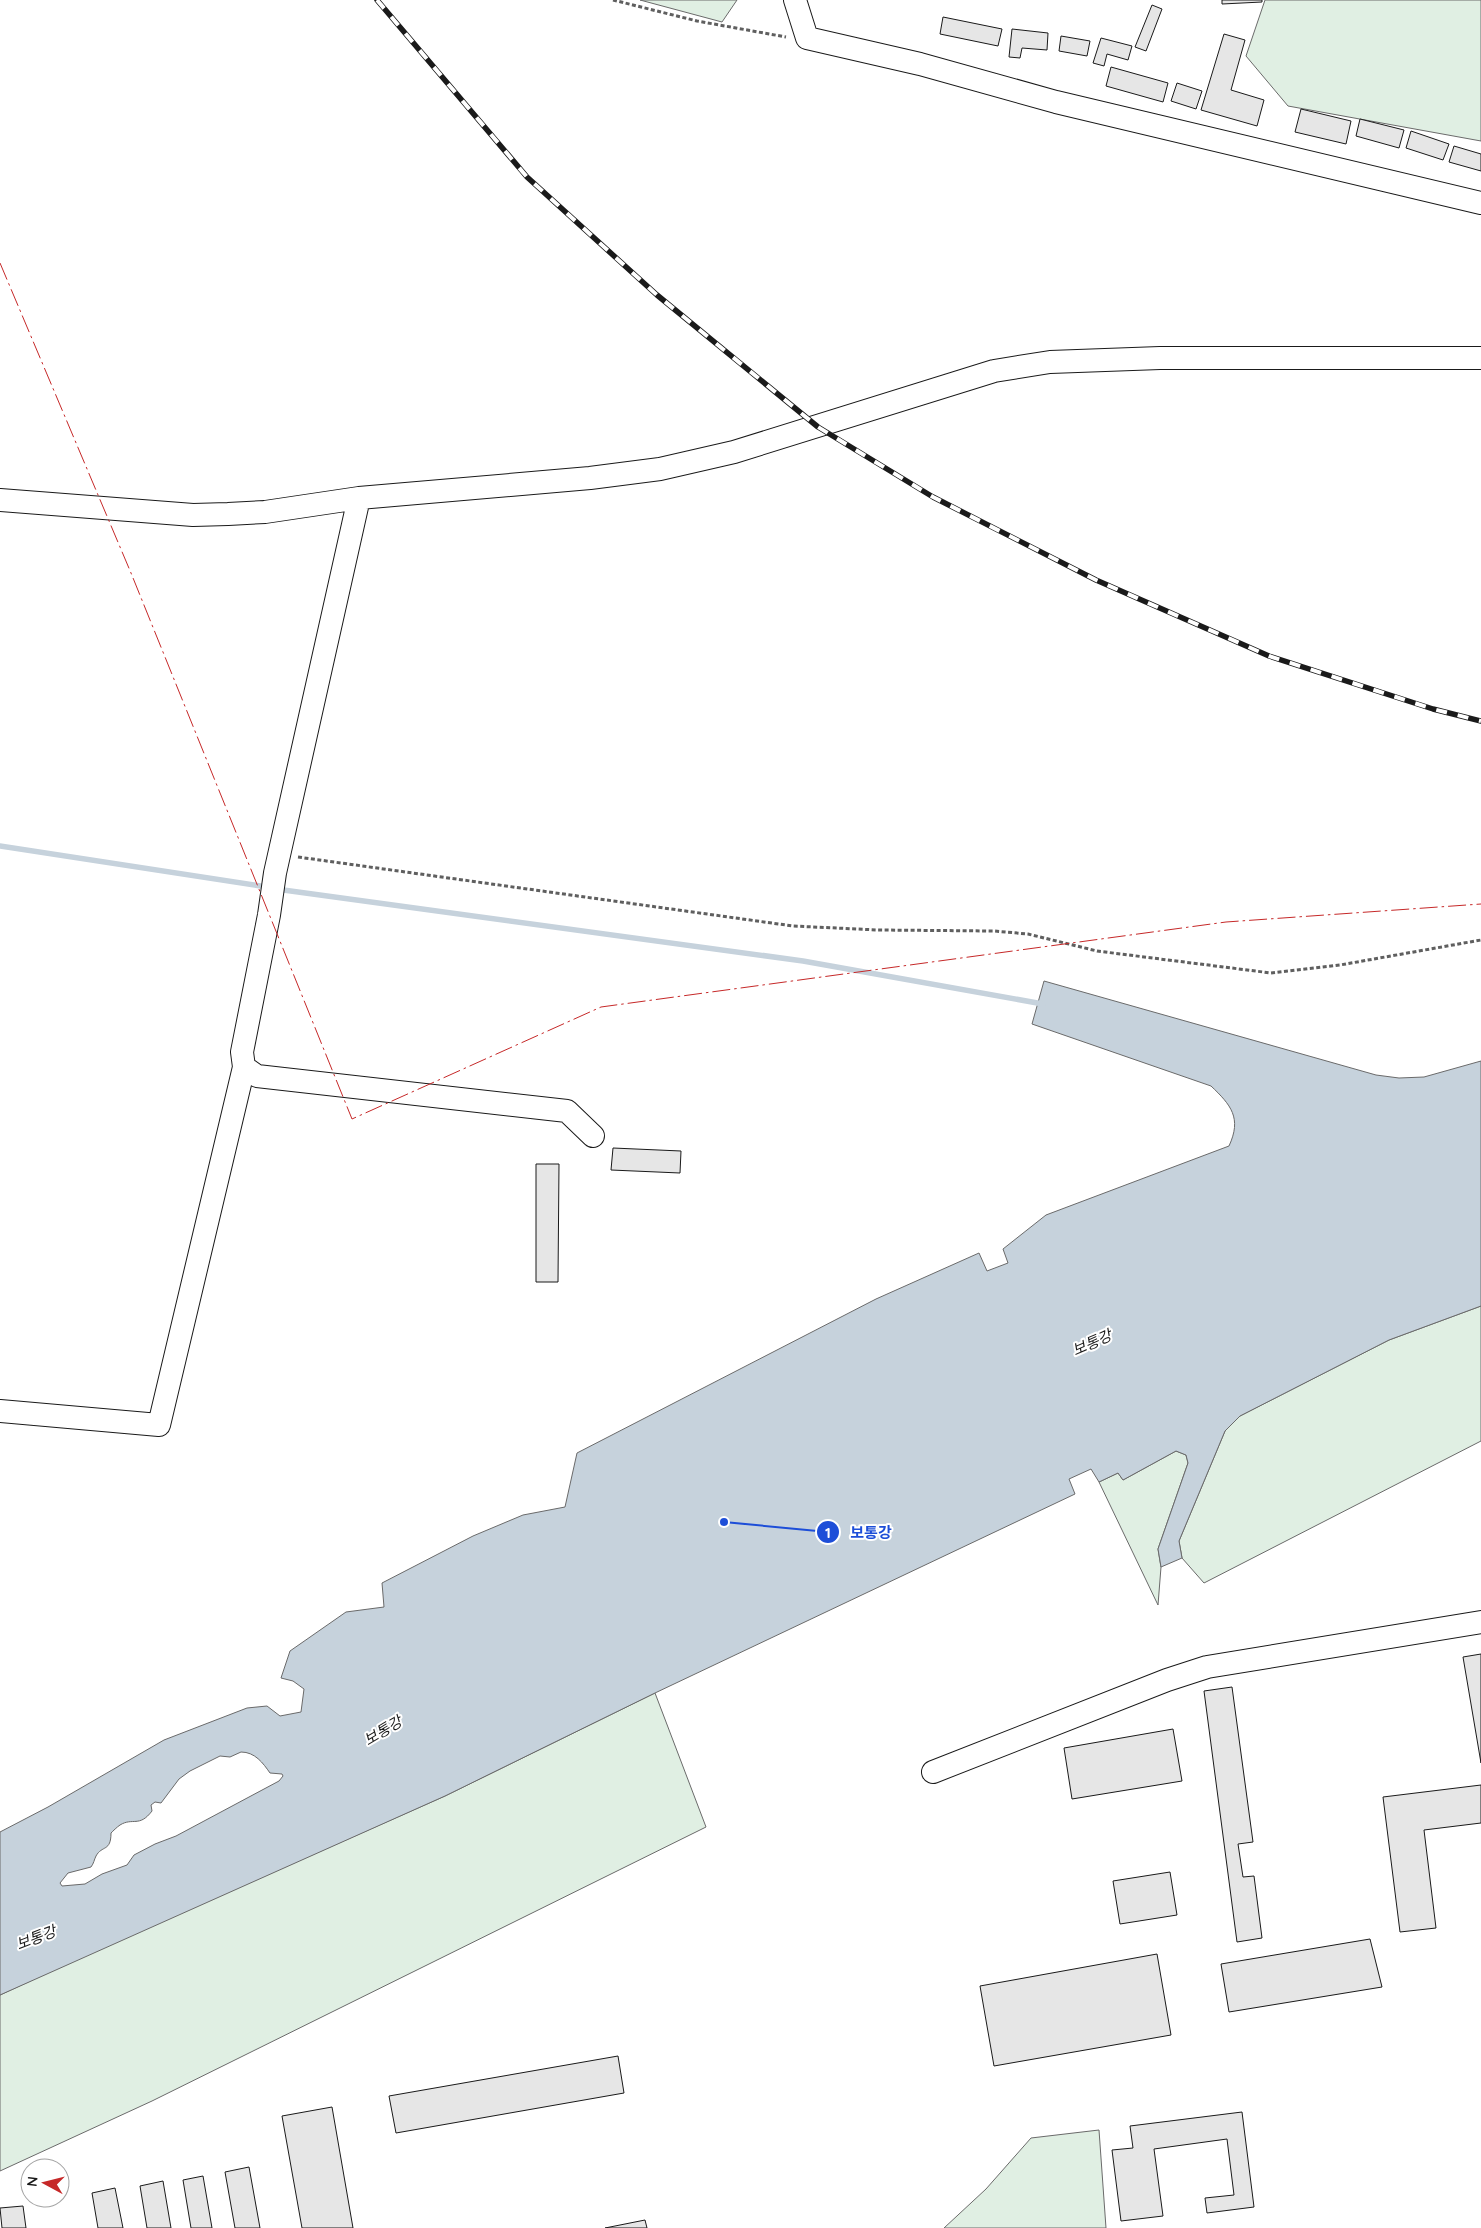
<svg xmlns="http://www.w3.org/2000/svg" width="1481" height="2228" font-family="Quicksand,'Noto Sans KR',sans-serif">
<rect width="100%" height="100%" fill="#fff"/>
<!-- green -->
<path fill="#e0efe3" stroke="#6a6a6a" d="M640,0H737L722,22Z
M1265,0H1481V141L1288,106L1246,56Z
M1481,1306V1441L1204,1583L1182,1558L1179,1541L1225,1431L1240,1416L1389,1340Z
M1176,1451L1186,1455L1188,1463L1158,1549L1161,1567L1158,1605L1099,1482L1118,1473L1123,1480Z
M655,1693L706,1827L152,2101L0,2171V1995L86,1955L445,1796Z
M1099,2130L1106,2228H944L986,2189L1031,2138Z"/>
<!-- water -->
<path fill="#c6d2dc" stroke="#6a6a6a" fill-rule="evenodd" d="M1044,981L1376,1075L1399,1078L1424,1077L1481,1061V1306L1389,1340L1240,1416L1225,1431L1179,1541L1182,1558L1161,1567L1158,1549L1188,1463L1186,1455L1176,1451L1123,1480L1118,1473L1099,1482L1091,1469L1069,1479L1075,1494L655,1693L445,1796L0,1995V1832L48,1807L164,1740L247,1708L267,1706L280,1716L301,1712L304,1689L293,1681L281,1678L290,1651L346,1612L384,1607L382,1583L473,1536L523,1515L565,1507L577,1453L876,1299L979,1253L987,1271L1008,1263L1003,1249L1046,1215L1229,1146C1242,1118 1231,1105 1211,1086L1032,1024ZM241,1752C255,1752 263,1763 270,1773L282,1774L283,1776L279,1781L176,1836L155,1844L134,1855L127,1865L102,1874L85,1884L62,1886L60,1883L68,1873L91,1867C94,1863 94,1860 96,1856C102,1845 111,1852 111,1833C113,1831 117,1827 120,1825C133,1817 139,1828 152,1811L151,1805L155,1802L161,1803L179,1779L190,1771L220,1756L230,1757Z"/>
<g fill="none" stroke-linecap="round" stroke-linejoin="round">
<!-- stream -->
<path stroke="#c6d2dc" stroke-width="5.5" d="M0,846L267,887
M276,889L803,961L1043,1004"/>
</g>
<!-- building -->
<path fill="#e6e6e6" stroke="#1a1a1a" d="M1222,0H1262V2L1222,4Z
M1152,5L1162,9L1146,51L1135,47Z
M943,17L1002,29L998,46L940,34Z
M1012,29L1048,33L1047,50L1022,48L1020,58L1009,57Z
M1224,34L1245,40L1231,90L1264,100L1257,126L1201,110Z
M1061,36L1090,41L1087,56L1059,51Z
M1101,38L1132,46L1128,60L1107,54L1104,66L1093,63Z
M1111,67L1168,83L1163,102L1106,86Z
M1177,83L1202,91L1196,109L1171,101Z
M1301,109L1351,121L1346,144L1295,132Z
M1360,119L1404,130L1399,148L1356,136Z
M1411,131L1449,144L1443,160L1406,148Z
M1454,146L1481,154V171L1449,162Z
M613,1148L681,1151L680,1173L611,1170Z
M536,1164H559L558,1282H536Z
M1481,1654V1763L1463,1657Z
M1232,1687L1253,1842L1238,1844L1243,1877L1254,1876L1262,1938L1237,1942L1204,1691Z
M1173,1729L1182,1781L1072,1799L1064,1748Z
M1481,1785V1823L1424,1830L1436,1928L1400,1932L1383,1797Z
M1170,1872L1177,1915L1120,1924L1113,1881Z
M1370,1939L1382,1987L1229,2012L1221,1964Z
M1157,1954L1171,2035L994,2066L980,1986Z
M618,2056L624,2093L396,2133L389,2096Z
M332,2107L353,2228H302L282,2116Z
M1242,2112L1254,2207L1207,2213L1205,2198L1234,2195L1227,2139L1154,2149L1163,2216L1121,2221L1112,2150L1133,2148L1130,2126Z
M249,2167L260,2228H235L225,2172Z
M203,2176L212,2228H191L183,2180Z
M163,2181L171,2228H147L140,2186Z
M115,2188L123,2228H98L92,2193Z
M23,2206L26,2228H2L0,2208Z
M645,2220L647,2228H605Z"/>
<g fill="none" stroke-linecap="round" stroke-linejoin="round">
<defs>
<path id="minor" d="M795,0L807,38L920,64L1056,102L1481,203
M359,498L275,873L269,915L242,1052L244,1067L257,1076L567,1111L593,1136
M0,500L193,515L228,514L265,512L359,498L590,478L660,469L734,452L994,371L1050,362L1160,358H1481
M0,1411L159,1425L244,1067
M933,1772L1167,1680L1207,1667L1481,1622"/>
</defs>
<!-- minor casing -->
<use href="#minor" stroke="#1a1a1a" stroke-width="24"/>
<!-- path -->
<path stroke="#5f5f5f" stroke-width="3" stroke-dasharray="4 2.5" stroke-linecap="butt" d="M613,0L697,21L786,37
M298,857L793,926L878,930L994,931L1028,934L1097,951L1271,973L1340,965L1481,940"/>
<!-- minor -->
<use href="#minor" stroke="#fff" stroke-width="22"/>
<defs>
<path id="rail" d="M377,0L527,177L657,295L818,427L933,497L1096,580L1269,656L1433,709L1481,721"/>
</defs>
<!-- rail casing -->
<use href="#rail" stroke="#1a1a1a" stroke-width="5.5"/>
<!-- rail -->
<use href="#rail" stroke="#fff" stroke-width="4" stroke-dasharray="11" stroke-linecap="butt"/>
<!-- power -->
<path stroke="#c62828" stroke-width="1" stroke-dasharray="18 4 2.5 4" stroke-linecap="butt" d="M0,263L131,573L352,1119L601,1007L1226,922L1481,904"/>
</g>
<g text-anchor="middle" stroke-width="4" stroke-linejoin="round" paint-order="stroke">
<!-- water labels -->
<g font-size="15" font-style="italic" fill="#1a1a1a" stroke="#fff">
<text transform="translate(1092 1343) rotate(-24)" y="5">보통강</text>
<text transform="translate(383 1731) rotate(-31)" y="5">보통강</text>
<text transform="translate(36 1938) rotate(-21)" y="5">보통강</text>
</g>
</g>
<!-- callouts -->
<path fill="none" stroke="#1d4ed8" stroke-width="2" d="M724 1522L828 1532"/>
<g fill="#1d4ed8" stroke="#fff" stroke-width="2">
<circle cx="724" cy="1522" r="5"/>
<circle cx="828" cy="1532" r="12"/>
</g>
<g font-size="15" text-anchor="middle" font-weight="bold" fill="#fff">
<text x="828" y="1538">1</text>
</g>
<g font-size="15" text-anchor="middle" font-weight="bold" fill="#1d4ed8" stroke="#fff" stroke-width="4" stroke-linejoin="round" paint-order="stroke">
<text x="871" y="1538">보통강</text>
</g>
<!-- north arrow -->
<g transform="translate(45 2183) rotate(277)"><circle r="24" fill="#ffffff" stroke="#a3a3a3"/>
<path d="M0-4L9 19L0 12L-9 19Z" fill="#c62828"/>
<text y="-8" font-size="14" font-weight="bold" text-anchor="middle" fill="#1a1a1a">N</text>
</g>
</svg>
